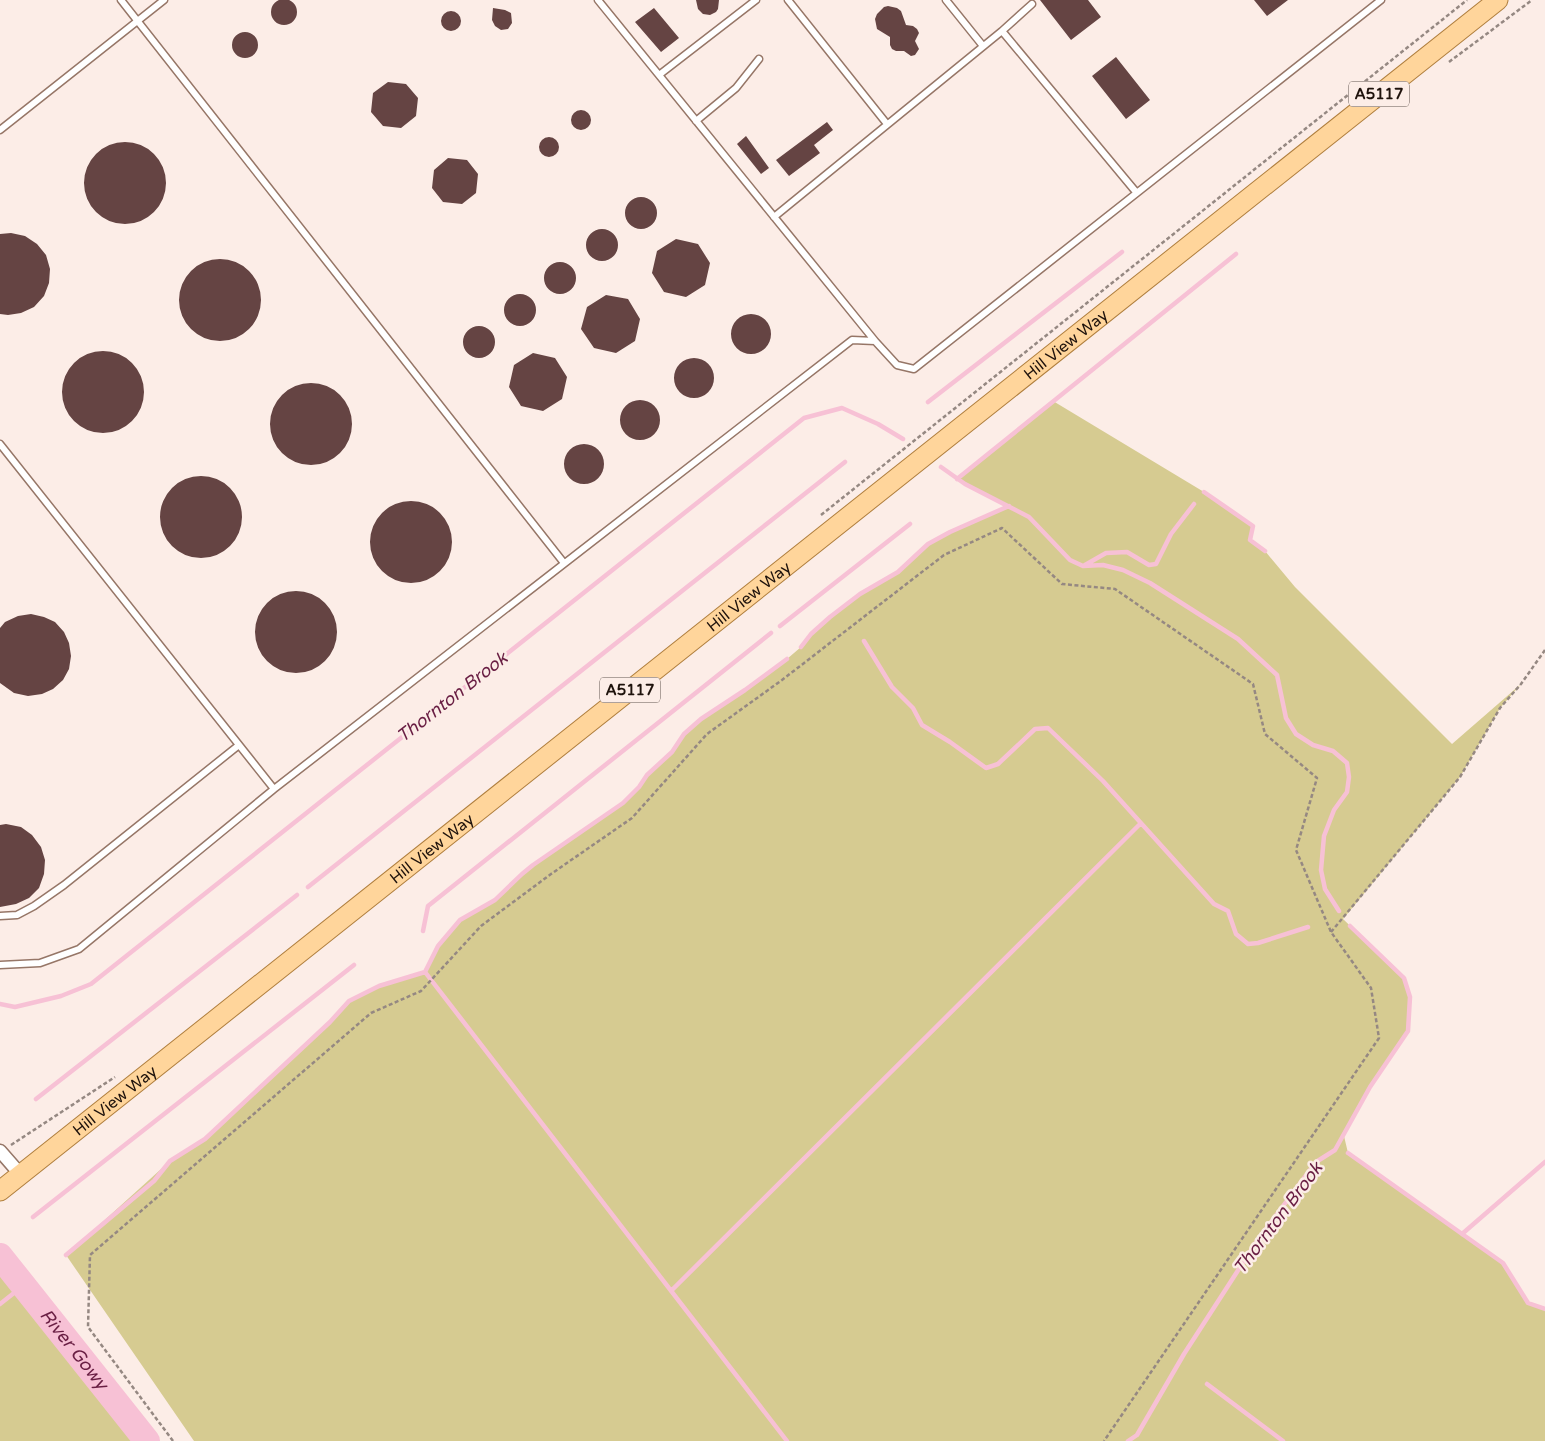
<svg xmlns="http://www.w3.org/2000/svg" width="1545" height="1441" font-family="'Varela Round',sans-serif">
<rect width="100%" height="100%" fill="#fcede7"/>
<!-- green -->
<path fill="#d6cb91" d="M1053,401L1204,492L1253,526L1250,540L1265,551L1295,587L1452,744L1521,684L1500,708L1460,777L1343,919L1404,978L1410,997L1408,1031L1370,1087L1344,1136L1348,1153L1503,1263L1528,1303L1545,1309V1441H194L66,1255L170,1161L205,1139L330,1022L349,1001L379,986L425,972L438,946L460,920L495,900L522,874L533,865L623,802L639,787L647,775L672,752L684,734L701,719L745,690L787,659L801,647L811,634L830,617L860,594L898,572L928,544L950,532L1008,506L957,479Z
M0,1256L147,1441H0Z"/>
<g fill="none" stroke-linecap="round" stroke-linejoin="round">
<!-- stream -->
<path stroke="#f7c1d5" stroke-width="4.5" d="M928,402L1122,252
M941,467L965,484L1029,517L1070,560L1083,566L1103,565L1123,570L1150,583L1238,639L1277,675L1286,718L1296,734L1313,745L1333,751L1347,763L1349,777L1347,792L1334,810L1324,836L1321,870L1325,889L1339,911
M957,479L1236,254
M1204,492L1253,526L1250,540L1265,551
M1085,565L1106,553L1127,552L1149,565L1156,564L1171,534L1194,504
M780,626L910,524
M864,641L892,687L913,708L922,725L950,742L986,768L998,764L1035,729L1048,728L1103,781L1214,904L1228,911L1236,934L1248,944L1258,943L1308,927
M801,647L811,634L830,617L860,594L898,572L928,544L950,532L1009,506
M787,659L745,690L701,719L684,734L672,752L647,775L639,787L623,803L533,865L522,874L495,900L460,920L438,946L425,972L787,1441
M308,887L845,462
M423,931L428,906L771,633
M0,1004L15,1007L61,996L91,984L804,418L842,408L878,424L903,439
M36,1099L297,895
M1348,1153L1503,1263L1528,1303L1545,1309
M33,1217L354,965
M1462,1234L1545,1162
M66,1255L154,1181L170,1161L205,1139L330,1022L349,1001L379,986L425,972
M671,1291L1140,824
M0,1304L24,1285
M1207,1384L1283,1441
M1128,1441L1137,1435L1184,1354L1257,1241L1316,1162L1335,1150L1370,1087L1408,1031L1410,997L1404,978L1350,926"/>
<!-- river -->
<path stroke="#f7c1d5" stroke-width="26" id="s1" d="M0,1256L147,1441"/>
</g>
<!-- building -->
<path fill="#654443" d="M271 12a13 13 0 1 1 26 0a13 13 0 1 1-26 0Z
M696,0H719L718,9L716,12L710,15L703,14L698,9Z
M1040,0H1088L1101,17L1071,40Z
M1254,0H1288L1267,16Z
M888,6L897,8L901,11L906,25L913,26L917,29L919,33L915,41L919,49L915,55L911,56L904,51H896L892,49L890,45V37L877,29L875,19L877,14L884,7Z
M493,8L505,10L511,13L512,23L508,29L501,30L495,26L492,20Z
M654,8L679,38L661,52L635,22Z
M441 21a10 10 0 1 1 20 0a10 10 0 1 1-20 0Z
M232 45a13 13 0 1 1 26 0a13 13 0 1 1-26 0Z
M1116,57L1150,100L1126,119L1092,76Z
M388,82L406,84L418,98L416,116L401,128L383,126L371,112L373,93Z
M571 120a10 10 0 1 1 20 0a10 10 0 1 1-20 0Z
M827,122L833,130L814,145L820,153L789,176L776,160Z
M746,136L769,168L761,174L737,144Z
M539 147a10 10 0 1 1 20 0a10 10 0 1 1-20 0Z
M84 183a41 41 0 1 1 82 0a41 41 0 1 1-82 0Z
M448,158L467,160L478,174L476,193L462,204L443,202L432,188L434,170Z
M625 213a16 16 0 1 1 32 0a16 16 0 1 1-32 0Z
M586 245a16 16 0 1 1 32 0a16 16 0 1 1-32 0Z
M11,233L25,236L37,244L46,255L50,269L49,283L44,296L34,307L21,313L8,315L0,314V234Z
M676,239L698,244L710,263L705,285L686,297L664,292L652,273L657,251Z
M179 300a41 41 0 1 1 82 0a41 41 0 1 1-82 0Z
M544 278a16 16 0 1 1 32 0a16 16 0 1 1-32 0Z
M504 310a16 16 0 1 1 32 0a16 16 0 1 1-32 0Z
M606,295L628,299L640,319L635,341L616,353L594,348L581,329L587,307Z
M731 334a20 20 0 1 1 40 0a20 20 0 1 1-40 0Z
M463 342a16 16 0 1 1 32 0a16 16 0 1 1-32 0Z
M62 392a41 41 0 1 1 82 0a41 41 0 1 1-82 0Z
M533,353L555,358L567,377L562,399L543,411L521,406L509,387L514,365Z
M674 378a20 20 0 1 1 40 0a20 20 0 1 1-40 0Z
M270 424a41 41 0 1 1 82 0a41 41 0 1 1-82 0Z
M620 420a20 20 0 1 1 40 0a20 20 0 1 1-40 0Z
M564 464a20 20 0 1 1 40 0a20 20 0 1 1-40 0Z
M160 517a41 41 0 1 1 82 0a41 41 0 1 1-82 0Z
M370 542a41 41 0 1 1 82 0a41 41 0 1 1-82 0Z
M255 632a41 41 0 1 1 82 0a41 41 0 1 1-82 0Z
M31,614L44,617L55,622L64,632L69,643L71,656L69,669L63,680L53,689L42,694L28,696L14,693L0,683V628L5,622L18,616Z
M6,824L21,827L32,835L41,847L45,860L44,874L39,888L29,898L16,904L0,907V825Z"/>
<g fill="none" stroke-linecap="round" stroke-linejoin="round">
<defs>
<path id="service" d="M121,0L564,563
M598,0L875,341
M788,0L887,124
M946,0L983,46
M1002,31L1136,192
M659,75L756,0
M696,121L736,88L759,59
M0,130L164,0
M774,217L1002,31L1032,4
M0,444L274,789
M0,916L17,915L34,906L64,885L239,745
M0,965L40,963L79,949L274,789L852,340L875,341L897,365L914,369L1381,0"/>
<path id="minor" d="M0,1151L21,1175"/>
<g id="primary">
<path id="s2" d="M0,1191L1498,0"/>
</g>
</defs>
<!-- service casing -->
<use href="#service" stroke="#967667" stroke-width="9"/>
<!-- minor casing -->
<use href="#minor" stroke="#967667" stroke-width="15"/>
<!-- primary casing -->
<use href="#primary" stroke="#b07f3e" stroke-width="21"/>
<!-- path -->
<path stroke="#958882" stroke-width="2.5" stroke-dasharray="4 2.5" stroke-linecap="butt" d="M1449,62L1532,0
M821,515L1467,0
M1331,932L1460,777L1500,708L1521,684L1545,650
M11,1145L115,1077
M173,1441L88,1327L90,1255L371,1013L421,991L481,926L551,874L632,818L707,734L782,680L944,555L1002,528L1062,584L1115,589L1253,684L1265,734L1317,778L1296,850L1331,932L1371,988L1379,1038L1104,1441"/>
<!-- service -->
<use href="#service" stroke="#fff" stroke-width="6"/>
<!-- minor -->
<use href="#minor" stroke="#fff" stroke-width="12"/>
<!-- primary -->
<use href="#primary" stroke="#ffd59b" stroke-width="19"/>
</g>
<g text-anchor="middle" stroke-width="5" stroke-linejoin="round" paint-order="stroke">
<!-- shield labels -->
<g fill="#fcede7" stroke="#61544e" stroke-width="1">
<rect x="1349" y="81.5" width="60" height="25" rx="4"/>
<rect x="600" y="677.5" width="60" height="25" rx="4"/>
</g>
<g font-size="15" font-weight="bold" fill="#1e120c">
<text x="1379" y="99">A5117</text>
<text x="630" y="695">A5117</text>
</g>
<!-- street labels -->
<g font-size="16" fill="#1e120c" stroke="#fcede7">
<text dy="6" stroke="none"><textPath href="#s2" startOffset="1361">Hill View Way</textPath></text>
<text dy="6" stroke="none"><textPath href="#s2" startOffset="956">Hill View Way</textPath></text>
<text dy="6" stroke="none"><textPath href="#s2" startOffset="551">Hill View Way</textPath></text>
<text dy="6" stroke="none"><textPath href="#s2" startOffset="146">Hill View Way</textPath></text>
</g>
<!-- water labels -->
<g font-size="18" font-style="italic" fill="#691e43" stroke="#fcede7">
<text transform="translate(452 697) rotate(-38)" y="6">Thornton Brook</text>
<text transform="translate(1278 1218) rotate(-53)" y="6">Thornton Brook</text>
<text dy="6" stroke="none"><textPath href="#s1" startOffset="119">River Gowy</textPath></text>
</g>
</g>
</svg>
